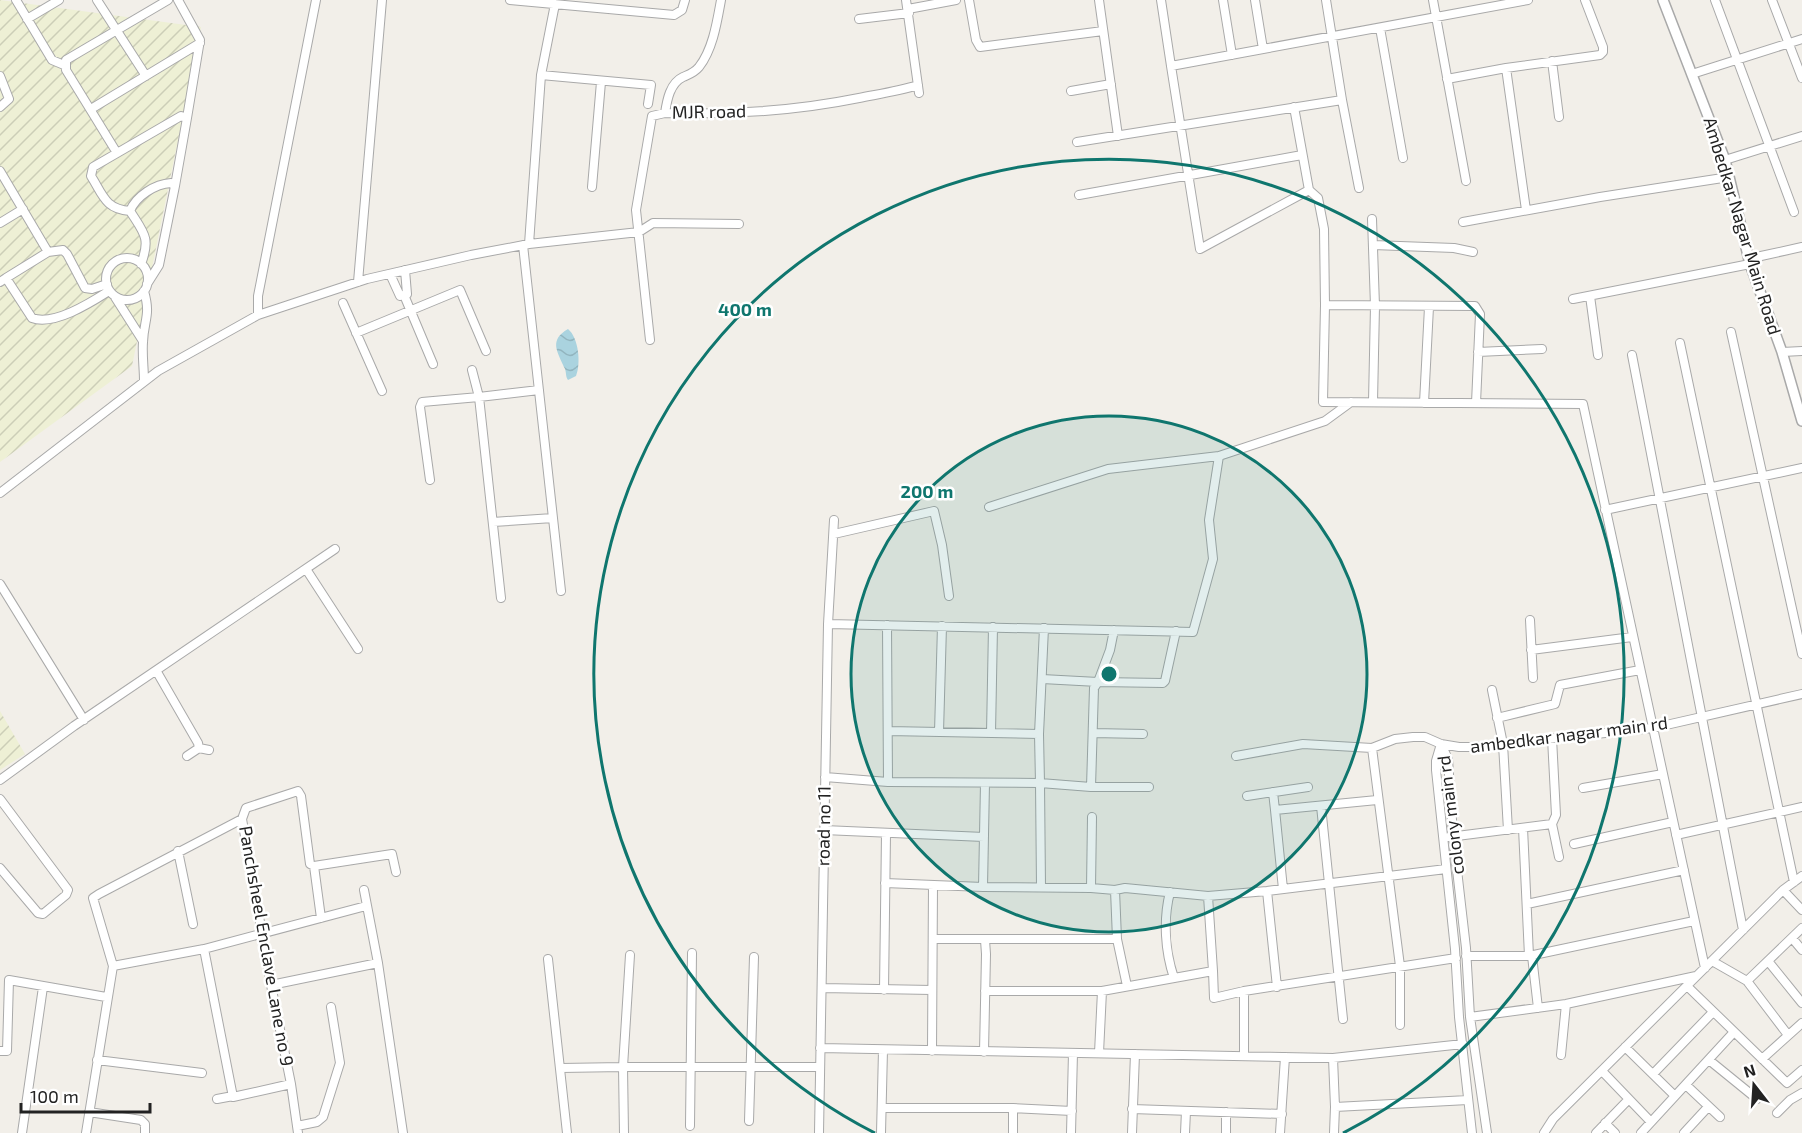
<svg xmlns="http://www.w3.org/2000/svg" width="1802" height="1133" font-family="'Exo 2',sans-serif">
<defs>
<pattern id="farmland-furrows" width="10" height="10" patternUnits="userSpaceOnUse" patternTransform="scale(1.5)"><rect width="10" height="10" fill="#eef0d5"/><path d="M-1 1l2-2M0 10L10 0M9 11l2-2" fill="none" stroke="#ccceb7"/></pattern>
<pattern id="water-waves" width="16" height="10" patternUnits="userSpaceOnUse" patternTransform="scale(1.5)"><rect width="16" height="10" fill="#aad3df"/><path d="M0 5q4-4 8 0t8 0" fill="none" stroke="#92b5bf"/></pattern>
</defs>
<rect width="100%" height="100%" fill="#f2efe9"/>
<!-- farmland -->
<path fill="url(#farmland-furrows)" d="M0,0L201,27L132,366L0,462Z
M0,711L25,754L0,770Z"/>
<!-- water -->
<path fill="url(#water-waves)" d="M568,329C579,338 581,364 576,376L568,380C565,376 567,372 564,367C557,351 549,340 568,329Z"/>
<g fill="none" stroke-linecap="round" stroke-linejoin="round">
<defs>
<path id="minor" d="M16,0L52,60L64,65
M97,0L146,76
M178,0L200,40L187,118
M510,0L674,15L682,10L685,0
M906,0L919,93
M969,0L976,40L980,47L1103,31
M1099,0L1118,136
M1161,0L1171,66L1528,0
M1223,0L1232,55
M1255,0L1263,49
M1326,0L1342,100L1359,188
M1433,0L1466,181
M1715,0L1794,212
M1772,0L1802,78
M908,9L956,0
M27,19L59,0
M859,19L909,13
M1380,28L1403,158
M1552,61L1559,117
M1171,66L1200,249L1309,190
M1506,68L1526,210
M1692,74L1802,39
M541,75L651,85L648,104
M0,76L9,99L0,107
M1447,79L1506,68L1600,55L1603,52V47L1585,0
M1071,91L1111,84
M1294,107L1309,190L1318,198L1324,229L1325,305L1323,402L1583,404L1705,968
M91,109L200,43
M665,113C667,100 670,83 683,77C690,74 694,73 699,67C713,49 717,22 721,0
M1077,142L1342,100
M117,153L66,70V60L168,0
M1725,160L1802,136
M0,171L48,252L63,250L67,254L85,288L92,289L107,284
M592,187L601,82
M1079,195L1302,155
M130,211C105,209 103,195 91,176L93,167L181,116L187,118L175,186
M1372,219L1375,306L1373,402
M1463,222L1600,197L1729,177
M0,223L23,209
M529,244L541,75L555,4
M523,245L561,591
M1373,245L1454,248L1473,252
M106 279a21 21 0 1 1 42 0a21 21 0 1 1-42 0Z
M141,264C151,238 144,233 130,211C136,196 155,184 171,183L175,186L159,265L147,284
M390,274L400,296L407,294L405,270
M6,278L48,252
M0,282L6,278L32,318C54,326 90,303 109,291
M358,282L382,0
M144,291C151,316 144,319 143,342C142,355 144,368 144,381
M404,295L433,364
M1590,296L1598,355
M115,297L143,341
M1573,299L1750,264L1761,256L1802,247
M343,303L382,391
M1325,305L1475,306L1480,314L1476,403
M258,315V296L316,0
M1731,332L1802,654
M356,333L460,290L486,351
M650,340L636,210L652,116L665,113C730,115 795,111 859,98C879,94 899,91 918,85
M1680,343L1794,882
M1478,352L1542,349
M1782,352L1802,351
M1632,355L1743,930
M472,370L479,397L501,598
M1424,403L1429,307
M430,480L420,407L422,402L479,397L539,390
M0,493L158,371L258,315L367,279L471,255L529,244L639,232L653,223L739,224
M989,507L1108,469L1219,456
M1605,510L1802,468
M493,522L553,518
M834,534L934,511L942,545L949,596
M306,569L358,649
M0,584L84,720
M1530,620L1533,678
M828,624L1193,632L1213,559L1209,520L1219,456L1325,421L1351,402
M887,625L888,782
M1531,650L1632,637
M157,672L198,743L199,748L187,756
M1042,679L1098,682L1110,650L1114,630
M1492,690L1503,744L1508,830
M1497,718L1555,704L1560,685L1640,670
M888,731L1039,734
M939,732L942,626
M991,733L993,627
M1093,733L1143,734
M1441,744L1448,759L1453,835L1466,948L1470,1017L1487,1133
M1441,744L1436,761V770L1455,949L1459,1017L1472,1133
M199,748L209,750
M1372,748L1400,966V1025
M1236,756L1303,744L1372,748L1395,739L1413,737H1425L1441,744L1459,747H1471L1653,728L1802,694
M825,777L888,782L1040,783L1039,734L1044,628
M0,780L74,726L335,549
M985,783L983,887L1091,888L1115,890L1125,888L1208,896L1267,891L1446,869
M1149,787H1091L1094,688L1098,682L1163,683L1165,681L1176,631
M1583,788L1663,774
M1273,792L1275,810
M1247,796L1308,787
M0,799L68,890L66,895L43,914L38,913L0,868
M1321,806L1343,1019
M1552,824L1559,857
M1523,828L1529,956
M824,830L984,837
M1676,835L1802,807
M1449,837L1552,824L1556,815L1552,738
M1574,844L1673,822
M178,851L193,924
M314,866L321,918
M885,883L983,887
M1041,887L1040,783L1091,787
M1091,888L1092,817
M1283,889L1275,810L1377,800
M364,890L378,963L403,1133
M1115,890L1117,939L1127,986
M1783,890L1802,910
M1267,891L1277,987
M1170,892C1163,920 1165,951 1174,978
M1208,896L1213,971
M1527,904L1684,870
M1792,938L1802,950
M933,939H1117
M204,949L233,1097L291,1084
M1466,956H1529L1694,921
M1532,956L1538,1008
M548,959L567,1133
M1712,961L1747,981L1788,1035
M1768,961L1802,1003
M113,966L93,898L99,894L242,819
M1747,981L1802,928
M271,985L378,963
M1687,986L1787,1083L1802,1070
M822,988L932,990
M884,990L886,834
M985,991H1102L1213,971L1214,998L1244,991L1456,958
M1244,991V1056
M1470,1017L1566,1004L1696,976
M1625,1047L1675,1096
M820,1048L1333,1058L1463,1044
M0,1051H7L9,980L106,997
M932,1051L933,885
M984,1052L986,954L985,940
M1099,1053L1102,991
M1561,1055L1566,1004
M1333,1058L1335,1107L1334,1133
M1762,1059L1802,1023
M97,1060L202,1073
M1709,1060L1757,1099
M561,1068L623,1067L630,955
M1602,1071L1651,1122
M1653,1074L1713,1012
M1686,1085L1720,1117
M217,1099L233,1096
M1335,1107L1468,1100
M882,1108H1013L1072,1111
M1132,1109L1282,1114
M89,1112L141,1120L145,1124V1133
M1226,1112V1133
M1777,1113L1790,1100L1802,1093
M749,1121L754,957
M1605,1123L1615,1133
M297,1126L317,1122L323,1117L340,1063L331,1007
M690,1126L692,953
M22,1133L43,987
M86,1133L113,966L204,949L366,906
M298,1133L291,1084L271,985L242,819L246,808L298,791L301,796L310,864L314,866L392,854L396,872
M624,1133L623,1067H819
M819,1133L828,624L834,520
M881,1133L883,1050
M1013,1133V1108
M1071,1133L1073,1053
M1132,1133L1135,1054
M1185,1133L1186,1111
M1280,1133L1285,1057
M1544,1133L1553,1119L1783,890L1802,876
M1596,1133L1629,1099
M1641,1133L1734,1032
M1684,1133L1708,1107"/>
<path id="tertiary" d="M1663,0L1725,160L1750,264L1782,352L1802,421"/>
</defs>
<!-- minor casing -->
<use href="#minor" stroke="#a9a9a9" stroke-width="10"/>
<!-- tertiary casing -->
<use href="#tertiary" stroke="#a9a9a9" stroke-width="12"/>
<!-- minor -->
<use href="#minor" stroke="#fff" stroke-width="8"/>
<!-- tertiary -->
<use href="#tertiary" stroke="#fff" stroke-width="9"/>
</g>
<!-- distance rings -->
<circle cx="1109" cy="674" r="258" fill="#0f766e" fill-opacity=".12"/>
<g fill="none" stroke="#0f766e" stroke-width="3">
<circle cx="1109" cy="674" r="258"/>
<path d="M875 1133A515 515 0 1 1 1343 1133"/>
</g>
<g text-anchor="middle" stroke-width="5" stroke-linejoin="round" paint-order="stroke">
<!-- street labels -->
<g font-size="18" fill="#222" stroke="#fff">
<text transform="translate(709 112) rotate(-1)" y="6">MJR road</text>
<text transform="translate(1742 226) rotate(73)" y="6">Ambedkar Nagar Main Road</text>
<text transform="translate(1569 735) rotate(-7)" y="6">ambedkar nagar main rd</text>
<text transform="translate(1451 815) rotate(-97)" y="6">colony main rd</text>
<text transform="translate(824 826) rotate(-89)" y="6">road no 11</text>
<text transform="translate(266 946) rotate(80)" y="6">Panchsheel Enclave Lane no 9</text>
</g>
</g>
<circle cx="1109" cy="674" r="9" fill="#0f766e" stroke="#fff" stroke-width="3"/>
<g font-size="18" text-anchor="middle" font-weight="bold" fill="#0f766e" stroke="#fff" stroke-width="5" stroke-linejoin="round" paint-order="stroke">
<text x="745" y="316">400 m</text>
<text x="927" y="498">200 m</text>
</g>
<!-- north arrow -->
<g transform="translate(1754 1085) rotate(343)" stroke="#ffffff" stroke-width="4.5" paint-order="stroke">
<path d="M0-4.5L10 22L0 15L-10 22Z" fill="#222222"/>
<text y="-9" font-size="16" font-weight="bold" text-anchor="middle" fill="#222222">N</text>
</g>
<!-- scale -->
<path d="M21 1103v9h129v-9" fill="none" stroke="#222222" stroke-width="3"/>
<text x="30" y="1103" font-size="18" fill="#222222" stroke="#ffffff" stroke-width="4.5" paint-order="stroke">100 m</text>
</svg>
